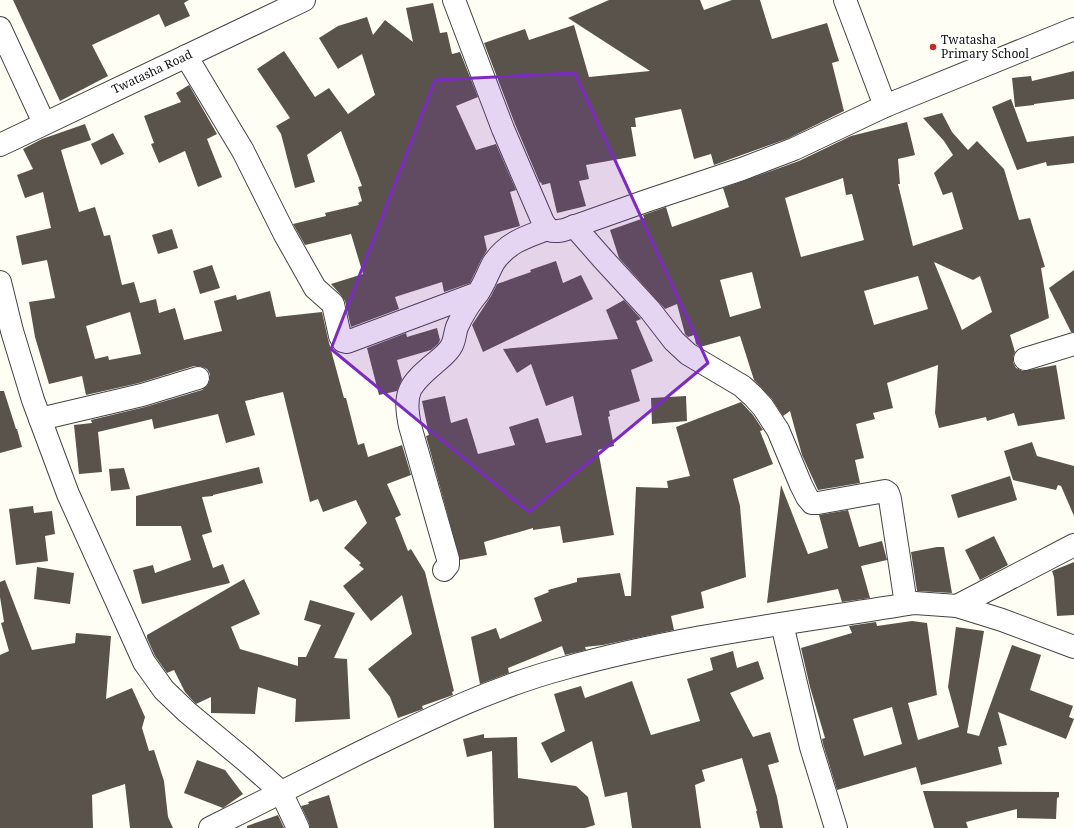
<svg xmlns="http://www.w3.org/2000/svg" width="1074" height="828" viewBox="0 0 1074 828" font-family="'Noto Serif',serif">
<rect width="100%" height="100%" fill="#fffef4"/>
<g fill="#5a534c" fill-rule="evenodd">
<polygon points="13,0 189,0 184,3 190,16 165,27 159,14 92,45 108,76 60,101"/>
<polygon points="609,0 700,0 704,10 732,0 760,0 772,39 827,23 839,61 832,63 844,111 789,138 714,165 711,154 694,159 681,109 635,118 636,127 631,127 636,156 586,165 589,179 579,181 586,206 557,213 550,183 542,185 541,182 540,183 515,124 484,43 525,29 529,40 574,25 589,77 650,71 568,18"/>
<polygon points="433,3 440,33 447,32 452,54 460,52 478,97 456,106 476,150 496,144 516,190 510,192 520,226 484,236 487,250 481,260 470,283 444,292 442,282 395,297 399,309 351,327 345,301 341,295 331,284 363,274 351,234 305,245 293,224 326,216 325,213 359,205 358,203 362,201 358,187 362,186 341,131 307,155 315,182 295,188 281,134 276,126 290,118 257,69 284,51 315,97 329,88 348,114 375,95 362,54 338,69 319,38 338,26 367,17 373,35 385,20 413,42 406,8"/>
<polygon points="1074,71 1074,99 1034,104 1034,105 1015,107 1012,78 1031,76 1032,81"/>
<polygon points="189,85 217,134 207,139 222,177 198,187 185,151 159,163 151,144 154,143 144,116 181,102 176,93"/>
<polygon points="1011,99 1027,142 1074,136 1074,163 1047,166 1046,162 1017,170 992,107"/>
<path d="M942,113L952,132L968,150L977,141L1004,169L1019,220L1030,218L1045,267L1041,268L1049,318L1010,335L1015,352L1013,357V362L1016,368L1023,371L1056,365L1065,419L1018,426L1014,413L987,421L986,417L939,428L935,413L938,365L887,383L893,408L873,413L875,419L856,424L864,458L855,460L860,483L818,490L802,455L790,411L783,416L772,399L754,380L740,336L700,347L696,344L694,335L688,337L685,334L677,304L665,309L619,258L610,230L644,218L643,215L666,207L672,227L729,207L723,188L799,161L851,136L907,122L915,155L898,159L900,184H898L913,246L963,229L952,192L943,195L934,173L953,155L944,141L923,118ZM843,178L846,195L852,194L864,240L801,257L785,198ZM934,262L973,280L980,276L992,312L962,330ZM752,272L761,308L730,317L720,280ZM918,276L928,309L874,325L864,291Z"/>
<path d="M85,124L91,140L61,150L79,212L95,207L104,236L110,235L122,285L134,282L140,303L156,299L159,313L175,308L184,340L222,331L214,301L236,295L237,300L270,291L276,317L322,312L328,339L344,398H346L358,445L364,443L368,457L402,445L411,475L387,484L401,515L395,518L408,551L411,549L425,572L454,691L452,692L453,695L422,706L423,709L398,718L390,697L368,669L412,634L402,595L371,621L343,586L364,569L359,565L361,563L344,548L367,523L356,500L323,512L318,499L310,502L283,392L245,401L255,435L226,443L218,414L154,429L152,419L98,432L102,472L79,474L74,425L92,423L91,420L145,407L202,390L207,386L210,380V374L207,369L200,366H194L139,383L86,395L82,376L49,384L35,337L29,302L55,298L47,260L22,265L16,236L51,228L43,192L25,198L17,175L33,169L23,149L42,139ZM130,312L141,354L109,360L108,356L95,359L86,326Z"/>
<polygon points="113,133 124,154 101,165 91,144"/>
<polygon points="172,229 178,248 158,254 152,235"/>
<polygon points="556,261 563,283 581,275 593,299 483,352 472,325 491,296 497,284 531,272 530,270"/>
<polygon points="212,265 220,288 200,294 193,271"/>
<polygon points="1074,270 1074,332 1071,332 1049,288"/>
<polygon points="624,300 641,319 636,321 653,361 631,370 640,401 609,411 610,416 608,417 614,446 598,450 614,535 563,543 560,526 533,530 533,528 484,542 487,555 460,560 426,436 429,435 427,430 428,430 422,401 445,396 451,423 467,418 478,454 515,445 509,427 538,418 546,443 582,435 573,396 546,406 531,364 517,373 503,349 618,339 606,310"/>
<polygon points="437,328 440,340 438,344 431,350 397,360 402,379 397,391 379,395 367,348 406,333 407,337"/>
<polygon points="0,391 4,391 16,429 17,429 22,447 0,453"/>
<polygon points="686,396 687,421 652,424 651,398"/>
<polygon points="741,402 753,415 763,430 760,431 773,464 733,479 740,506 746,577 701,592 704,608 671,616 674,630 603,645 585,647 586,650 565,655 562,646 508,668 509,673 480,684 471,637 496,628 500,639 542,621 534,598 549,592 548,590 577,582 577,578 620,573 625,596 631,596 636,487 668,488 667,481 690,476 676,427"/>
<polygon points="1032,442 1037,456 1074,466 1074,516 1061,486 1058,485 1056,490 1013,480 1004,451"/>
<polygon points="259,467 263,483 213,495 213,496 202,497 212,532 202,535 213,568 223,564 230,583 142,604 133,570 153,565 155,573 191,560 181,526 136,526 136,496"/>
<polygon points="124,468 130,489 111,491 109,469"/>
<polygon points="1010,476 1017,500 958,518 951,495"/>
<polygon points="781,485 808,554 828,548 819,515 848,510 859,547 882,541 887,560 861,566 870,598 842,602 838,589 767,603"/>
<polygon points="33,506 34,513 52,511 55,534 45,536 48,561 16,565 9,509"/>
<polygon points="994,536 1008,565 980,580 965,550"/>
<polygon points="937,547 944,547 952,593 917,591 911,552"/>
<polygon points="1074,562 1074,615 1057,616 1054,577 1052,571"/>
<polygon points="37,567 74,573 70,604 34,599"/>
<polygon points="244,579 260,614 231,627 240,649 298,666 298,657 306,657 321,625 304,620 310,600 355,613 334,658 347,659 350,719 295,722 296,699 258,687 255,714 211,713 211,697 196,704 185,692 174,670 167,673 155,656 147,638 147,635"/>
<polygon points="5,580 32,650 75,643 76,633 111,636 106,699 132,688 145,717 142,728 149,751 154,750 164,781 168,817 173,828 130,828 125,784 92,795 93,828 0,828 0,655 9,651 1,623 4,622 0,597 0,582"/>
<path d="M912,621L927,623L937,695L908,703L918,740L959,727L948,687L956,627L984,631L967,733L979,736L1012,645L1041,655L1030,690L1073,706L1069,717L1074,719L1066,739L998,712L1007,745L998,747L1002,764L921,785L916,767L837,790L823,744L822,739L825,738L810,687L801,648L852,633L849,626L876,622L877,626ZM892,707L902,744L864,756L853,719Z"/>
<polygon points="733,651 737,668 758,661 764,679 730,693 753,737 770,732 779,762 768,765 777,797 783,828 760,828 756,811 757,811 742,758 702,770 705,781 695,785 701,828 632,828 627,792 605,797 592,741 551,763 541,743 565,731 554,694 581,686 585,698 632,681 651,735 700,721 687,679 713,670 710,658"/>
<polygon points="484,734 484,738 517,737 518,778 576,786 588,797 595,825 585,828 494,828 492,751 467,757 463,739"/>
<polygon points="197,760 225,770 243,794 223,808 184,793"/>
<polygon points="923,791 1059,792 1059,797 1057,798 1056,819 1017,818 1017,809 966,822 968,828 934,828"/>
<polygon points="329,795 338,828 310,828 309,823 301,806 309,804 308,802"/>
<polygon points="278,815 284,828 247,828 247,826"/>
</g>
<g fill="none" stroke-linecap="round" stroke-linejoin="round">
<defs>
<g id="minor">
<path d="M454,0L503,129L543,222C550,233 552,232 564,230L646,201L742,169L794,149L885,106L1074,29"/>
<polyline points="845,0 885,106"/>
<polyline points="0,28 44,123"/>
<path d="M186,56L243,151L284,233L315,288L333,304L340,336L343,341L347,342L478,293C485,283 488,272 494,262C508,242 526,237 547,229"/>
<polyline points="0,145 304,0"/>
<polyline points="574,226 603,259 650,310 674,341 688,354 742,386 753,396 763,407 778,430 801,485 807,497 812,503 818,503 885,491 888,493 890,499 906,604"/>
<polyline points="0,282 12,331 33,400 68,494 144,662 164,690 187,712 246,761 281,792 298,828"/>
<polyline points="1025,359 1074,344"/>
<polyline points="40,419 142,395 198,378"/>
<path d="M444,570L448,565V559L410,426C403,392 409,385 435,363C441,358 449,352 452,345C455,339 455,332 457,327C463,313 469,304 478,293"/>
<polyline points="957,606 1074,545"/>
<polyline points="782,624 811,747 836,828"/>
<path d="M210,828C260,803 310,778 361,752C427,720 493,687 565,668C679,636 798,622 915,603L957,606L1002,620L1074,647"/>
</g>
</defs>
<use href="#minor" stroke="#434343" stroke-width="24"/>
<use href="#minor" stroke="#fff" stroke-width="22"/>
</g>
<path fill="#7b2cbf" fill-opacity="0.2" stroke="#7b2cbf" stroke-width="3" stroke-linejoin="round" d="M575,73L708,363L529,512L331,349L435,80Z"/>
<circle fill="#c72b21" stroke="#fff" stroke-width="1.5" cx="933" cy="47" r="4"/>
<g text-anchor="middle" stroke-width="4" stroke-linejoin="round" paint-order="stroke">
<g font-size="12" fill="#101010" stroke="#fff" text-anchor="start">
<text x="941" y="44">Twatasha<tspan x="941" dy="14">Primary School</tspan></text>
</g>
<g font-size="12" fill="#101010" stroke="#fff">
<text transform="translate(152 72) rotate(-25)" y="4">Twatasha Road</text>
</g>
</g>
</svg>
